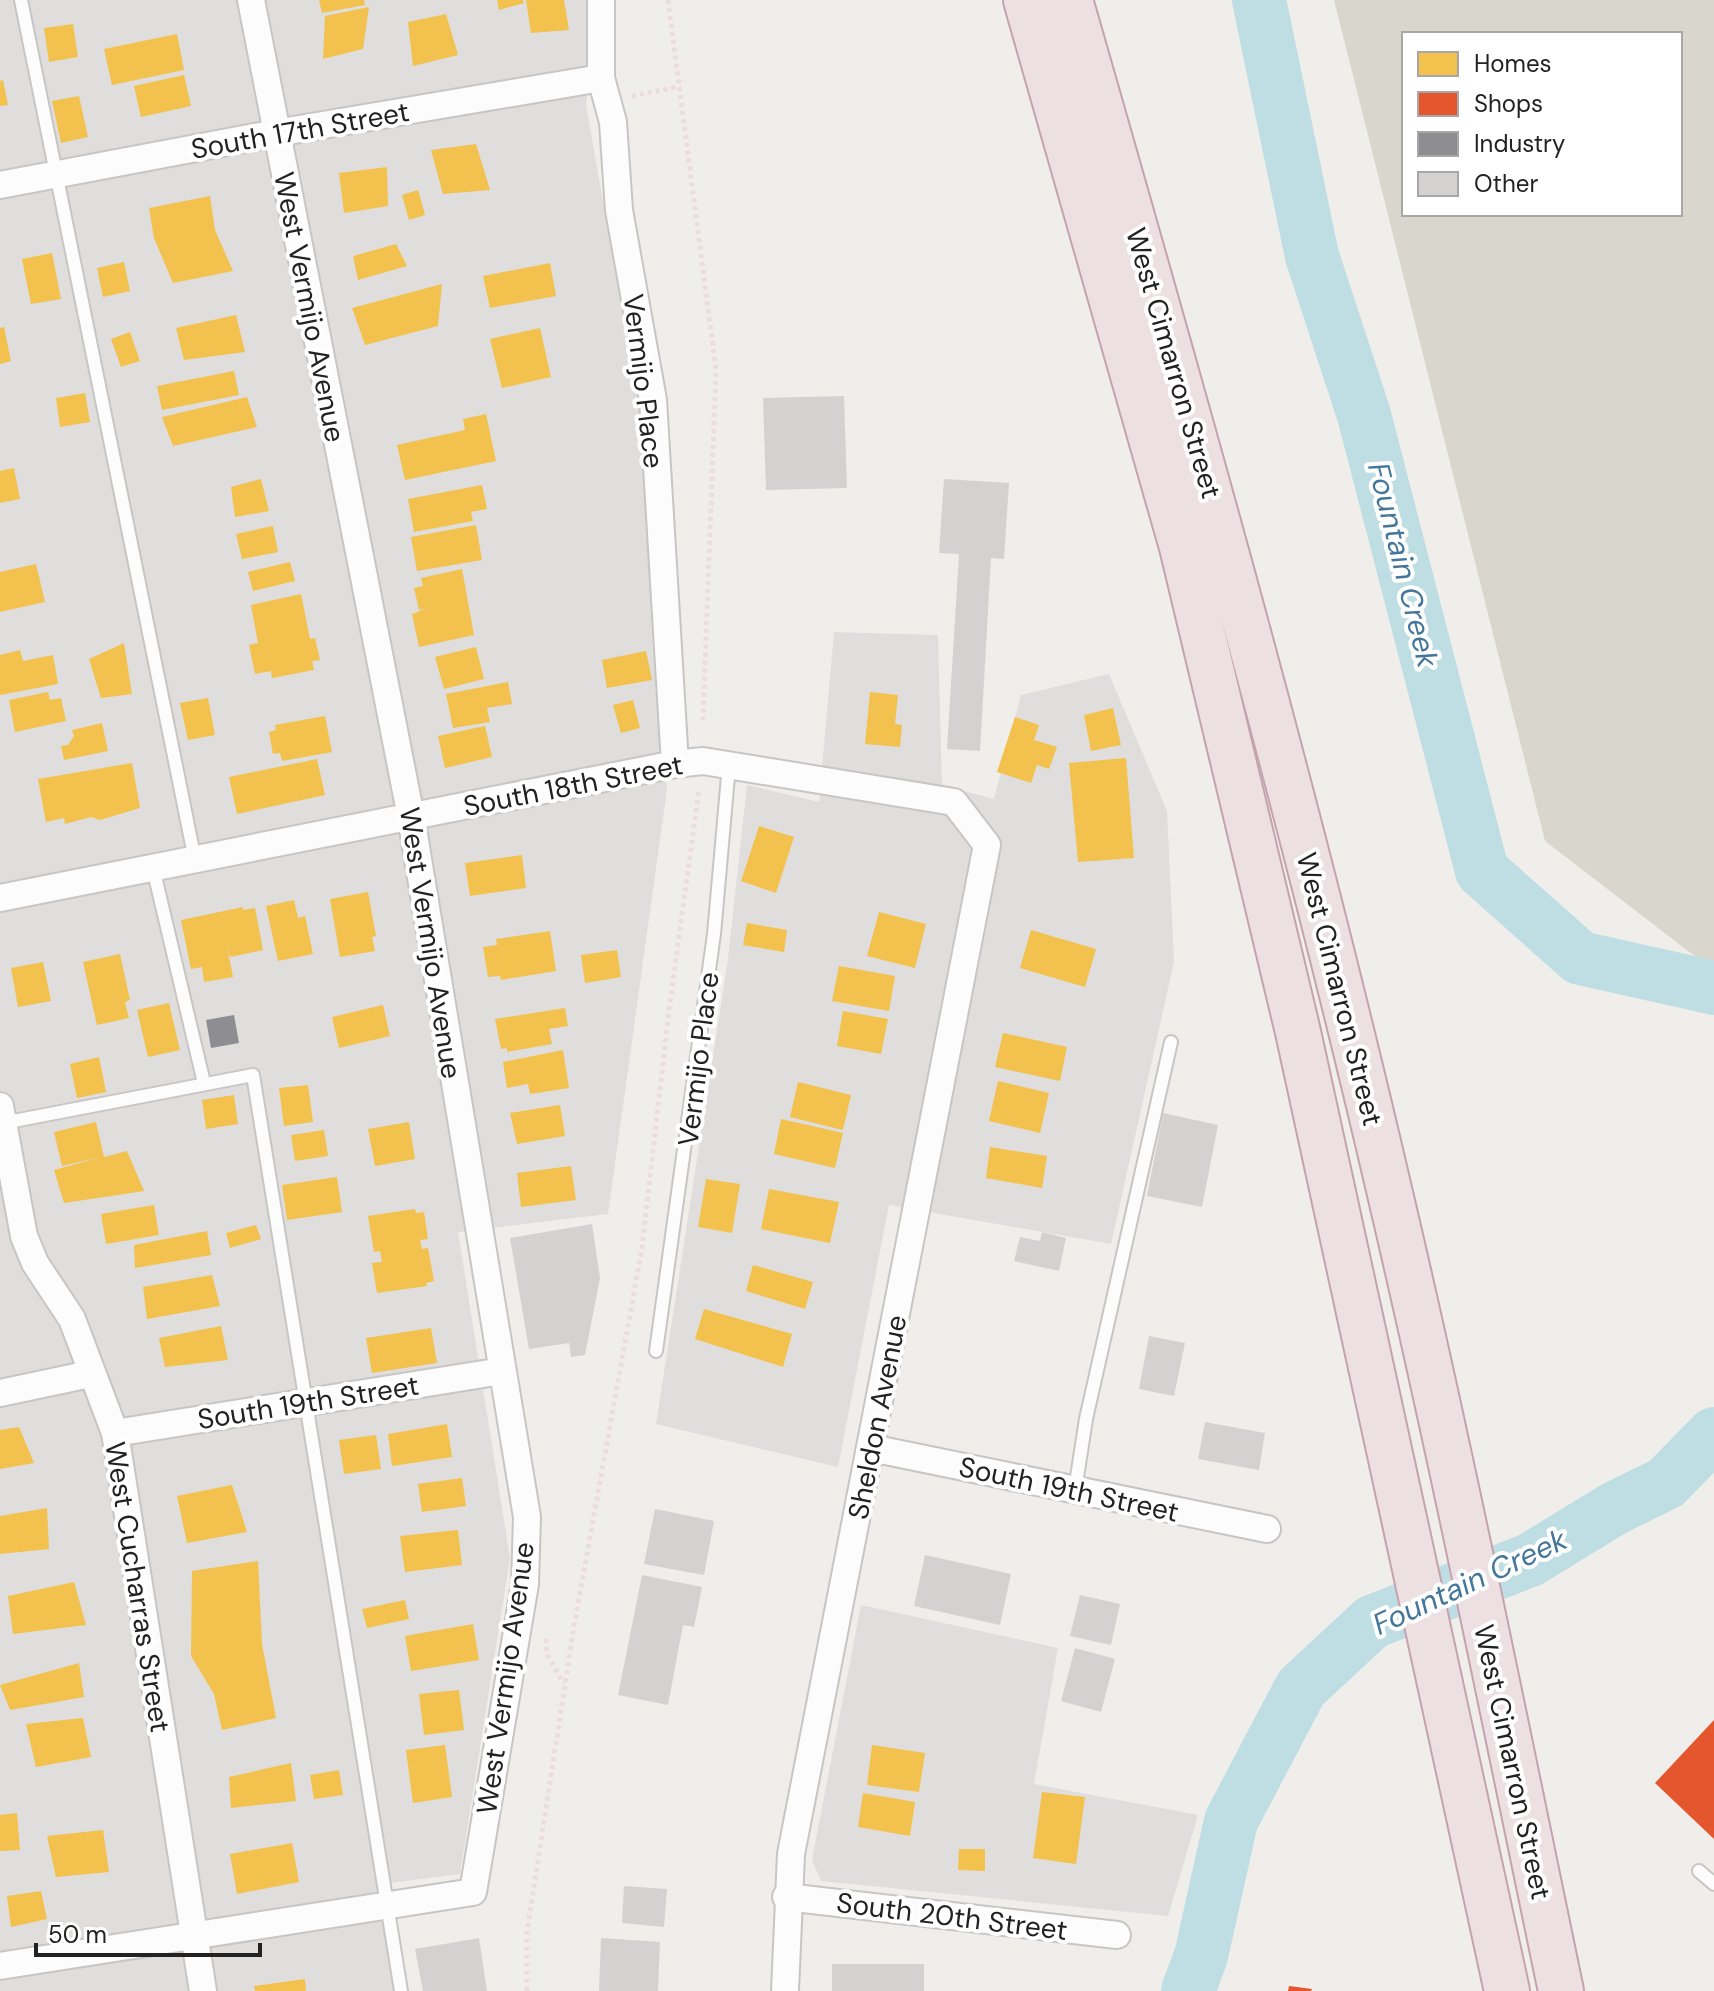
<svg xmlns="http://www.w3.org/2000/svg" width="1714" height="1991" viewBox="0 0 1714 1991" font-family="'DM Sans',sans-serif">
<rect width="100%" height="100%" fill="#f0eeeb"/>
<g fill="#dfdedc">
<polygon points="0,0 590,0 593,25 586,105 639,407 667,789 608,1214 458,1232 510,1558 460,1874 382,1884 399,1991 0,1991"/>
<polygon points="834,632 938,635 942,785 994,799 1021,695 1109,674 1167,811 1174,962 1111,1244 889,1205 838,1467 656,1424 728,959 747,785 819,802"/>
<polygon points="861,1605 1058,1648 1034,1784 1198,1815 1168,1916 821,1881 812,1860"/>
</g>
<path fill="#d9d7cd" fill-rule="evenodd" d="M1334,0H1714V971L1545,841ZM1404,34H1680V214H1404Z"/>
<g fill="#f2c14e">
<polygon points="319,0 364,0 365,5 322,13"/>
<polygon points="497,0 523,0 524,3 499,10"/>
<polygon points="526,0 564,0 569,30 531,33"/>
<polygon points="369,7 363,49 323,59 325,16"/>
<polygon points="446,14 458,55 413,66 408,22"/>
<polygon points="73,24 78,57 49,62 44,28"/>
<polygon points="177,34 184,70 112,85 104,49"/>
<polygon points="184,75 191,106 141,117 134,86"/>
<polygon points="3,80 8,105 0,106 0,81"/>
<polygon points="79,96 88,137 61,143 52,101"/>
<polygon points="476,144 490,190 443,194 431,150"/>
<polygon points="387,167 388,206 344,213 339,173"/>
<polygon points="418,190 425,215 409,220 402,195"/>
<polygon points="210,196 215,230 233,271 173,283 154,238 149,208"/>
<polygon points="396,244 407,266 358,280 353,256"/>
<polygon points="52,253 61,299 31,304 22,259"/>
<polygon points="124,262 130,291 103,297 97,268"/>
<polygon points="550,263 556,296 490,308 483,276"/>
<polygon points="442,284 438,326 365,345 352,308"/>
<polygon points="236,315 245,352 184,360 176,328"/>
<polygon points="4,327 11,361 0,364 0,328"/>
<polygon points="540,328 551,377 502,388 490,339"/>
<polygon points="130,332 140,361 121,367 111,339"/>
<polygon points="234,371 239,395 162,410 157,386"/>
<polygon points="85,393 90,422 60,427 56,398"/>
<polygon points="247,397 257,427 173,446 162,417"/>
<polygon points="486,414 496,461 405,480 397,445 465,430 463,419"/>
<polygon points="14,468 20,499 0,503 0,471"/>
<polygon points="261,479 269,511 235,517 231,487"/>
<polygon points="482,485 487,509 471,512 473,521 414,532 408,499"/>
<polygon points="476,525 482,560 417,571 411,537"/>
<polygon points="273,526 278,552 242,559 236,534"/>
<polygon points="290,562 295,581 253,591 248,572"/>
<polygon points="36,564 45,602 0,612 0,572"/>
<polygon points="462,569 474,635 419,647 412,614 427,608 419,610 414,588 423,586 421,578"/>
<polygon points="301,594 310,639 315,638 320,660 312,661 314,670 272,678 271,671 255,674 249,645 258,643 251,605"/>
<polygon points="124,643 132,694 101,698 89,659"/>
<polygon points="476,647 484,679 444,689 435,657"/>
<polygon points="20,650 23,661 53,655 58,684 0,695 0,655"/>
<polygon points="646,651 652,680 607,688 602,660"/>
<polygon points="508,682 512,704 487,708 490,722 453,728 446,694"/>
<polygon points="48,692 50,700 61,698 66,721 15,732 9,700"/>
<polygon points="870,692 898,695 895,724 902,725 900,747 865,744"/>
<polygon points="208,698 215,735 188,740 180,703"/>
<polygon points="633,700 640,728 621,733 613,705"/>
<polygon points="1113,708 1121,745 1091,751 1084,715"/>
<polygon points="325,716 332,752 282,761 280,753 273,754 269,732 276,730 275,725"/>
<polygon points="1015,717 1039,725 1034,740 1057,747 1049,769 1037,765 1031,783 997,772"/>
<polygon points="102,723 108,751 64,760 61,746 68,745 74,736 72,730"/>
<polygon points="485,726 492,757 445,768 438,736"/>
<polygon points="1126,758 1134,858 1078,862 1069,763"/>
<polygon points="317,759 325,795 237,814 229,777"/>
<polygon points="132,763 140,808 100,820 91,817 65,824 64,818 46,822 38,779"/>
<polygon points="759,826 794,837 776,893 741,881"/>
<polygon points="522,855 526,888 470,896 465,863"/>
<polygon points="368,892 376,936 372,937 375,951 340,957 330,899"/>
<polygon points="294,900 298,918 305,916 313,954 278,961 266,906"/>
<polygon points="243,907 243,910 255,908 263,950 230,957 227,946 233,977 204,982 202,967 191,969 181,920"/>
<polygon points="879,912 926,924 915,968 867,956"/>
<polygon points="747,923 787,930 784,952 743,945"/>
<polygon points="1031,930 1096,949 1085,987 1020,968"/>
<polygon points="550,931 556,971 501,980 500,976 488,977 483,947 497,945 496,939"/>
<polygon points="617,950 621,977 585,983 581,955"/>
<polygon points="120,954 130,1000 125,1002 129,1018 97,1025 83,962"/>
<polygon points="43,962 51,1001 18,1007 11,968"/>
<polygon points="839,966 895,976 889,1011 832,1001"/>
<polygon points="169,1003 180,1050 148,1057 137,1010"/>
<polygon points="383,1005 390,1036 339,1048 332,1017"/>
<polygon points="565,1008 568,1026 549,1029 552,1044 507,1052 507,1048 501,1049 495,1019"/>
<polygon points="843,1011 888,1019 881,1054 837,1046"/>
<polygon points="1003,1033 1067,1047 1060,1081 995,1067"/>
<polygon points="563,1050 569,1088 530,1094 528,1084 507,1088 503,1062"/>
<polygon points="99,1057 106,1092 77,1098 70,1064"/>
<polygon points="998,1081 1049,1093 1040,1133 989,1121"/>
<polygon points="798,1082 851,1095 843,1130 790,1117"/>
<polygon points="308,1085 313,1122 284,1126 279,1088"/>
<polygon points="234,1095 238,1124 206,1129 202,1100"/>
<polygon points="560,1105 565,1136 517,1144 510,1113"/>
<polygon points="781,1119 843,1133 835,1168 774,1154"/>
<polygon points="96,1122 104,1157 127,1151 144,1191 64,1203 54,1170 101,1157 62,1166 54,1132"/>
<polygon points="409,1122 415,1159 375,1166 368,1129"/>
<polygon points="324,1130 328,1156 295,1161 291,1135"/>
<polygon points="990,1147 1047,1156 1042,1188 986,1178"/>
<polygon points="571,1166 576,1200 521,1207 517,1173"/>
<polygon points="337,1177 342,1212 287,1220 282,1185"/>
<polygon points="706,1179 740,1184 732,1233 698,1227"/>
<polygon points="769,1189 839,1202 830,1243 761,1229"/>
<polygon points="154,1205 159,1235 106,1244 101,1214"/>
<polygon points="415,1209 416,1213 424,1212 428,1239 420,1240 422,1249 428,1248 434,1281 426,1283 427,1286 377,1293 372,1263 382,1262 380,1251 374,1252 368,1216"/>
<polygon points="256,1225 261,1239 230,1248 226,1233"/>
<polygon points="207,1231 211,1255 135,1268 134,1245"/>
<polygon points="753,1265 813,1282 805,1309 746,1291"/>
<polygon points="212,1275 220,1306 147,1319 143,1287"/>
<polygon points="704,1309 792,1334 783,1367 695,1339"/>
<polygon points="221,1326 228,1360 165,1367 159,1338"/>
<polygon points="431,1328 437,1363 372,1373 366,1338"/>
<polygon points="447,1424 452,1457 392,1466 388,1434"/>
<polygon points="19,1427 34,1463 0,1469 0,1430"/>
<polygon points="376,1435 381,1469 344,1474 339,1440"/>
<polygon points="462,1478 466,1506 422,1512 418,1484"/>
<polygon points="232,1485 247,1532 187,1543 177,1496"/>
<polygon points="47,1508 49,1549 0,1554 0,1516"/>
<polygon points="458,1530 462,1565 405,1572 400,1536"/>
<polygon points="258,1561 262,1644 276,1718 222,1730 214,1694 191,1656 192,1571"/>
<polygon points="74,1582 86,1625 13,1634 8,1596"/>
<polygon points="405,1600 409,1619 367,1628 362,1609"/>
<polygon points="473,1624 479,1660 411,1671 405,1636"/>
<polygon points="79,1663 84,1697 10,1710 0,1685"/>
<polygon points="459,1690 464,1730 424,1735 419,1694"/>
<polygon points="83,1718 91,1757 36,1767 26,1724"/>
<polygon points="445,1745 452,1797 413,1803 406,1750"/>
<polygon points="872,1745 925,1753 919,1792 867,1785"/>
<polygon points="291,1763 296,1801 231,1808 229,1777"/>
<polygon points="339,1770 343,1795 314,1799 310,1775"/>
<polygon points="1042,1792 1085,1797 1076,1864 1033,1858"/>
<polygon points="863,1793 915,1802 910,1836 858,1827"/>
<polygon points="17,1813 20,1850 0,1851 0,1815"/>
<polygon points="103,1830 109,1872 56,1877 47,1836"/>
<polygon points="292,1843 299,1882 237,1894 230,1854"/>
<polygon points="959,1849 985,1849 985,1871 958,1870"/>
<polygon points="41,1891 47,1919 11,1927 7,1896"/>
<polygon points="305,1979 306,1991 255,1991 254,1986"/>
</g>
<g fill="#e4572e">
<polygon points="1714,1720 1714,1839 1655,1783"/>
<polygon points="1289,1986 1312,1989 1311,1991 1288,1991"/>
</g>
<polygon fill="#8d8d92" points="234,1015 239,1043 211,1048 206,1020"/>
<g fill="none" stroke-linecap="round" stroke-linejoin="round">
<g stroke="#bfdee3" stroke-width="54">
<polyline points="1259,0 1312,256 1364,415 1482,871 1580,958 1714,988"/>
<polyline points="1188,1991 1201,1956 1231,1821 1301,1688 1372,1622 1530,1560 1615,1508 1666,1483 1714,1434"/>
</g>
</g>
<g fill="#d4d2d0">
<polygon points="844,396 847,488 766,490 763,398"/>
<polygon points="944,479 1009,483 1004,559 991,558 980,751 947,749 959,554 939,553"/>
<polygon points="1163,1113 1218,1125 1202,1207 1147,1196"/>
<polygon points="592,1224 600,1278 585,1355 571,1357 569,1343 529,1349 510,1238"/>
<polygon points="1042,1232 1066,1238 1059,1271 1014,1261 1020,1237 1040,1241"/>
<polygon points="1149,1336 1185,1343 1174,1396 1139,1389"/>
<polygon points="1205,1422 1265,1433 1259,1470 1198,1459"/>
<polygon points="655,1509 714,1521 704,1575 644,1564"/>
<polygon points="925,1555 1011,1574 1000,1625 914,1606"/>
<polygon points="642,1575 702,1587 694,1627 683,1625 668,1705 618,1695"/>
<polygon points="1080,1595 1120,1604 1111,1645 1070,1636"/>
<polygon points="1075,1648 1115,1659 1101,1712 1061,1701"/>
<polygon points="624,1886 667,1889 664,1927 622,1923"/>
<polygon points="479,1938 487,1991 423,1991 415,1949"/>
<polygon points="601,1938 660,1942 658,1991 599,1991"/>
<rect x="832" y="1964" width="92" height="27"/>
</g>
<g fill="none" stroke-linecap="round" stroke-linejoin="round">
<defs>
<g id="lane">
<polyline points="21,0 195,860"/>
<polyline points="153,868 204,1083"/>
<polyline points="3,1123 253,1075 401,1991"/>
<polyline points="656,1351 714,934 729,765"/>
<polyline points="1075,1490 1086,1419 1171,1042"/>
<polyline points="1699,1871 1714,1884"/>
</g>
<g id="street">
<polyline points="601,0 601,78 613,122 619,210 653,400 675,764"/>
<polyline points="0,185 276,133 601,78"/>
<polyline points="0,898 675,764 703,761 954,802 987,845 791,1854 785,1991"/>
<polyline points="0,1106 24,1236 35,1263 72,1319 115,1433 203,1991"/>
<polyline points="0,1393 90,1374"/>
<polyline points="115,1433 502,1371"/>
<polyline points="871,1448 1267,1529"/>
<polyline points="786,1897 1117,1935"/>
<polyline points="0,1966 473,1892 525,1584 527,1517 411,817 251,0"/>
</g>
<g id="highway">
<polyline points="1026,0 1182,547 1298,1032 1507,1991"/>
<path d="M1070,0C1183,393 1295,786 1388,1185C1451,1452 1505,1722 1561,1991"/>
</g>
</defs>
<use href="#lane" stroke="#c7c6c5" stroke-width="16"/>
<use href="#street" stroke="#c7c6c5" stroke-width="30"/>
<use href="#highway" stroke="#c5a2af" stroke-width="48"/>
<g stroke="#ecdcdc" stroke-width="5" stroke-dasharray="4 4" stroke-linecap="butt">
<polyline points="668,0 716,370 703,720"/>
<polyline points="632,96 677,87"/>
<polyline points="546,1639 547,1655 564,1684"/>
<polyline points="527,1991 527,1932 574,1626 642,1248 669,1010 699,789"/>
</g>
<use href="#lane" stroke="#fdfcfc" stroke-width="12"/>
<use href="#street" stroke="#fdfcfc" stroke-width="26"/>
<use href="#highway" stroke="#ece0e3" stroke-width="44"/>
</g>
<g text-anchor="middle" stroke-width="8" stroke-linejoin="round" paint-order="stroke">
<g font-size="28" fill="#222" stroke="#fff">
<text transform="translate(300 130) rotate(-10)" y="10">South 17th Street</text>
<text transform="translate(310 307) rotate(79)" y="10">West Vermijo Avenue</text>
<text transform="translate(1174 363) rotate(74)" y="10">West Cimarron Street</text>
<text transform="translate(644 381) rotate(83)" y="10">Vermijo Place</text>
<text transform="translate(573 785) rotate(-11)" y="10">South 18th Street</text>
<text transform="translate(431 943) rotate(81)" y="10">West Vermijo Avenue</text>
<text transform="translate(1340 989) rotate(76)" y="10">West Cimarron Street</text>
<text transform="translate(698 1059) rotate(-83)" y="10">Vermijo Place</text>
<text transform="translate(308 1402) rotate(-9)" y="10">South 19th Street</text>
<text transform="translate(877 1417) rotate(-79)" y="10">Sheldon Avenue</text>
<text transform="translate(1069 1489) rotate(12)" y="10">South 19th Street</text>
<text transform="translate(138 1587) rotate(81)" y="10">West Cucharras Street</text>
<text transform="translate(505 1678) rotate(-82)" y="10">West Vermijo Avenue</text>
<text transform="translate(1513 1762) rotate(78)" y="10">West Cimarron Street</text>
<text transform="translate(952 1916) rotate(7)" y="10">South 20th Street</text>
</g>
<g font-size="30" font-style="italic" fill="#44769b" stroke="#fff">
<text transform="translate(1403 565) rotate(76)" y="10">Fountain Creek</text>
<text transform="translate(1470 1582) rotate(-25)" y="10">Fountain Creek</text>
</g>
</g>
<rect x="1402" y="32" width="280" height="184" fill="#ffffff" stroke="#a7a7a7" stroke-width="2"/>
<rect x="1418" y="52" width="40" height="24" fill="#f2c14e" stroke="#a7a7a7" stroke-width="2"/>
<text x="1474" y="72" font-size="24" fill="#222222">Homes</text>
<rect x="1418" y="92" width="40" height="24" fill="#e4572e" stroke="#a7a7a7" stroke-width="2"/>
<text x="1474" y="112" font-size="24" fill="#222222">Shops</text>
<rect x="1418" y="132" width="40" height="24" fill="#8d8d92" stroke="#a7a7a7" stroke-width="2"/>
<text x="1474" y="152" font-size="24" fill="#222222">Industry</text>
<rect x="1418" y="172" width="40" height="24" fill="#d4d2d0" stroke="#a7a7a7" stroke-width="2"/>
<text x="1474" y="192" font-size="24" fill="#222222">Other</text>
<path d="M36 1943v12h224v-12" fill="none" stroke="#222222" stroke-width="4"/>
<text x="48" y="1943" font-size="24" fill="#222222" stroke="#ffffff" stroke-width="6" paint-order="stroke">50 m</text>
</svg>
